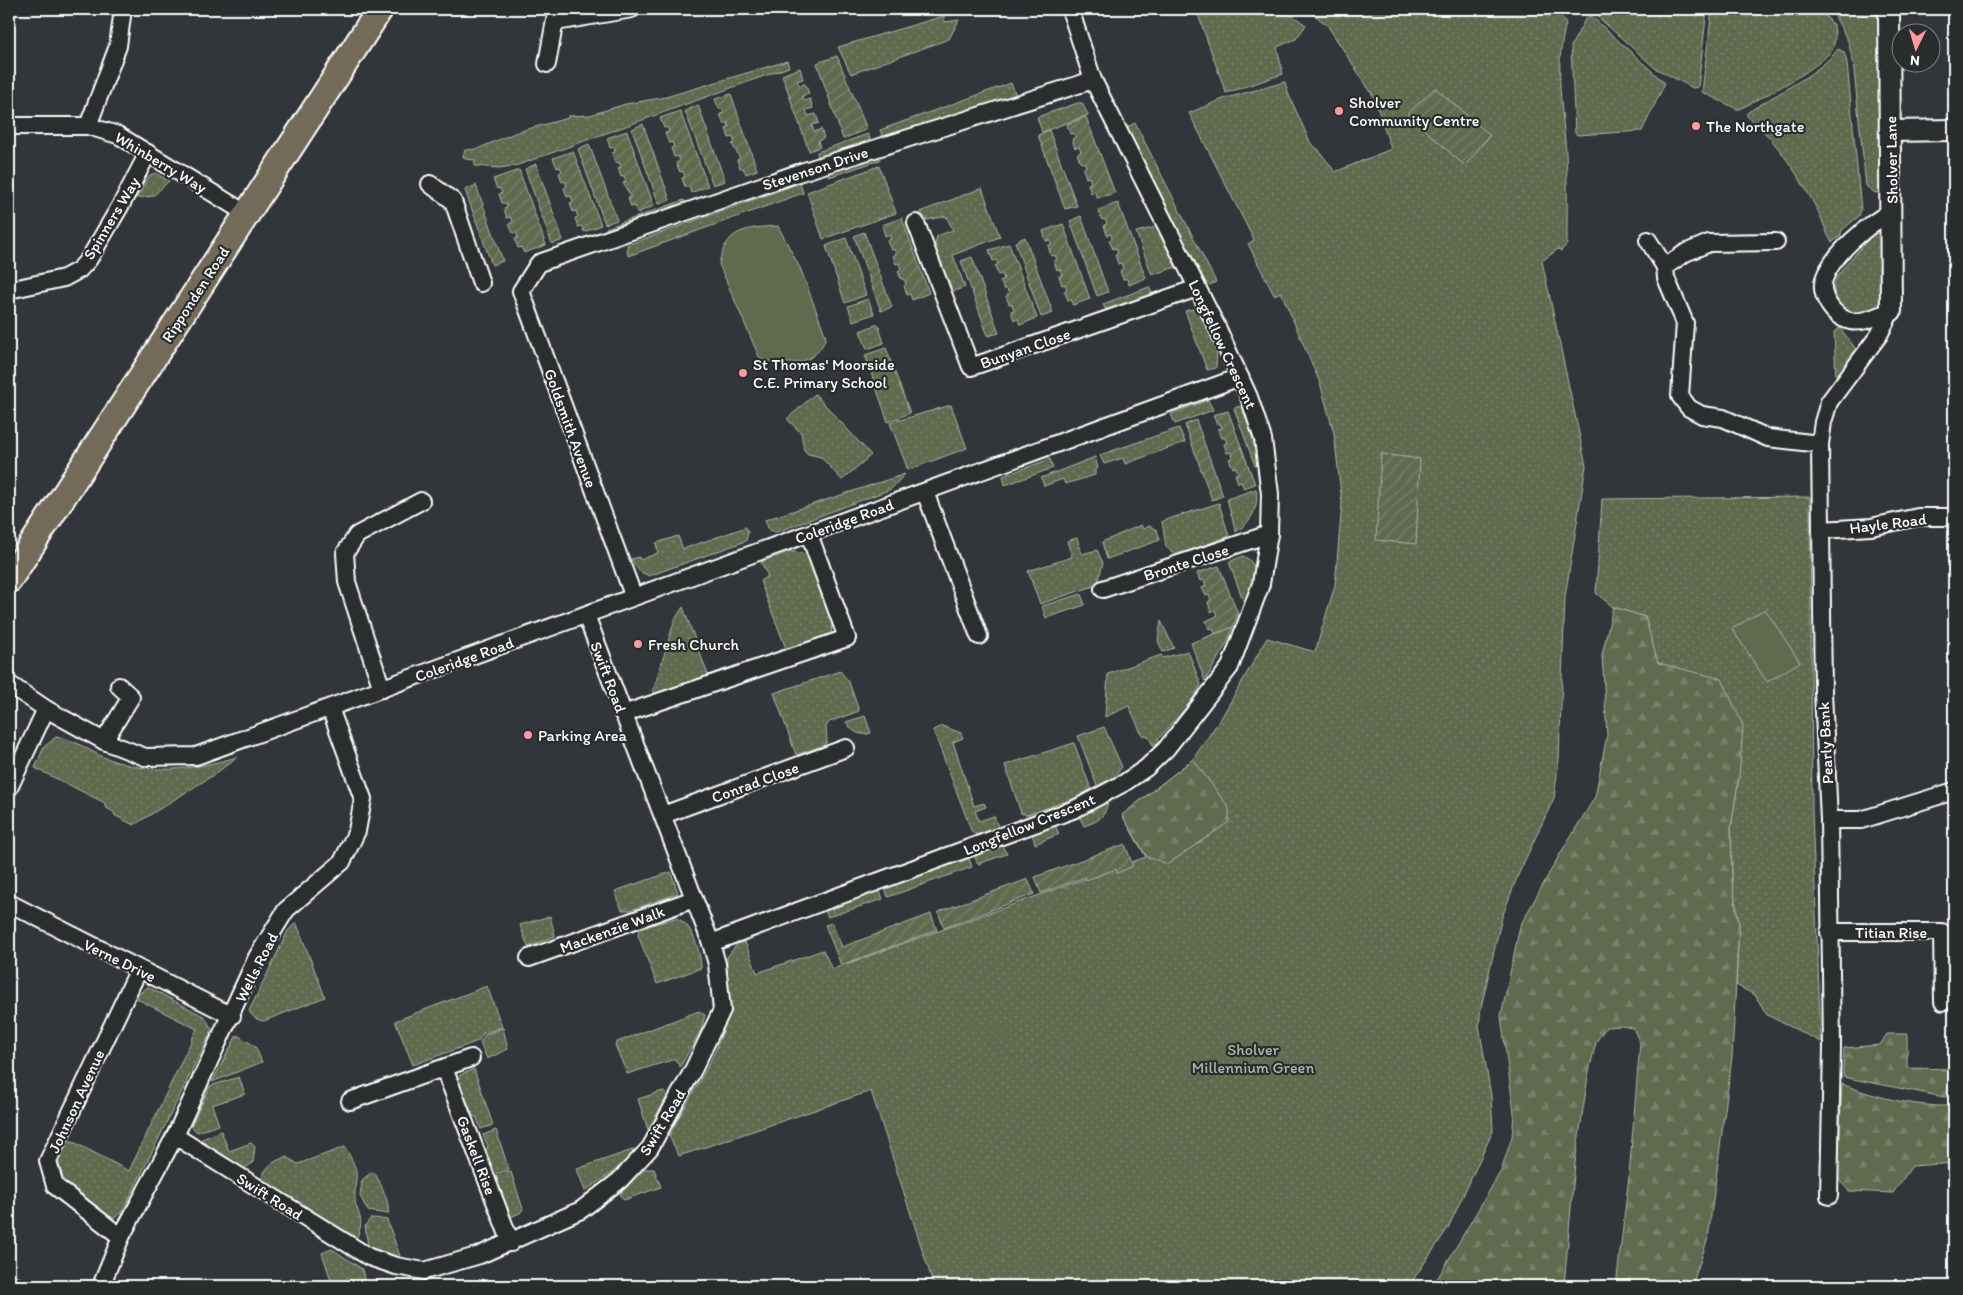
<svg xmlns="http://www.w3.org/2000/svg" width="1963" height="1295" viewBox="0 0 1963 1295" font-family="Itim,sans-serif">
<defs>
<pattern id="grass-dots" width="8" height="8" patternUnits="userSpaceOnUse" patternTransform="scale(1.25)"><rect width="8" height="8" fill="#616a50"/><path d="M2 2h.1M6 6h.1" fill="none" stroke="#79806a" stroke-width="1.8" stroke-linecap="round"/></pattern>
<pattern id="forest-firs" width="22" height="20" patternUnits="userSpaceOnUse" patternTransform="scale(1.25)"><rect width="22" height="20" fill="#616a50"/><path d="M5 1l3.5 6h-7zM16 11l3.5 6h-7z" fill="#79806a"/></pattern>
<pattern id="garden-furrows" width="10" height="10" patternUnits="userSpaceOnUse" patternTransform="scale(1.25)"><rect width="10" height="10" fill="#616a50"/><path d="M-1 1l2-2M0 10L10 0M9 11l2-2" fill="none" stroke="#79806a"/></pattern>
</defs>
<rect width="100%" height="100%" fill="#32363a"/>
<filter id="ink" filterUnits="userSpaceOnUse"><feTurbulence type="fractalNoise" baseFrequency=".02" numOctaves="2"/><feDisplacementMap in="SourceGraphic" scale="10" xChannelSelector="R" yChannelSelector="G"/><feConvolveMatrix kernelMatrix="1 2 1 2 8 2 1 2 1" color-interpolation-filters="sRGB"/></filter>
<g filter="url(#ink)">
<g fill="url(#grass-dots)" stroke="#b0b4a8">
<polygon points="1196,9 1283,9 1306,25 1296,39 1277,47 1283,74 1226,93"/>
<path d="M1307,9H1557L1566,24C1555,63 1561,101 1565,141C1568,175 1567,210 1567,244L1561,251L1558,249L1542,261L1586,466L1565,597L1559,759L1554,798L1518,875L1502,917L1481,1007L1479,1026L1491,1096L1493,1131L1448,1228L1409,1286H934L871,1091L679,1156L669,1136C689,1096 720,1055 728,1011C731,992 726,975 727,957L737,944L745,942L757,973L823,950L832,969L1146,857L1122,815L1193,759L1223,715L1267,638L1315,652L1335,585L1342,503L1334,433L1320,383L1281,292L1274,295L1248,244L1254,240L1189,113L1223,99L1285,82L1288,93L1311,144L1318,149L1335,172L1391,149L1374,97L1327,25Z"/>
<polygon points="1603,9 1707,9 1698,87 1693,88 1655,68 1598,17"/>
<path d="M1712,9H1820L1834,26C1835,34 1836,42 1832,49C1823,67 1760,98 1740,109H1737L1702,92Z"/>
<polygon points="1831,9 1879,9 1880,192 1875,193 1866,186 1853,61 1848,41"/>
<polygon points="944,16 945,22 959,20 949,39 851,74 838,47"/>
<polygon points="1591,16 1665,83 1642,131 1577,135 1575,133 1571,46 1586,18"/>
<path d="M1838,49L1844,52L1847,63L1861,210L1859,216L1842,230L1840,237L1832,242C1826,234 1824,223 1819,213C1801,179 1777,140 1747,116V113C1772,96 1821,73 1838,49Z"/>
<polygon points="787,61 789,67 518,165 499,168 475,166 475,160 465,159 463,156 465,150 477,149 517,132 568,118 568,116 590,115 626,104 666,97"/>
<polygon points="1011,83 1017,97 883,138 880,130"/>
<polygon points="1078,103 1082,103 1088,115 1042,132 1037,117"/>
<polygon points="1135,123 1216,282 1210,285 1205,281 1126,128"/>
<polygon points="868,134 871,142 818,158 817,152"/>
<polygon points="879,154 880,160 829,177 827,169"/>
<polygon points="879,166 896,213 823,239 807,192"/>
<polygon points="155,173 169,181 153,196 136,198 150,175"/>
<polygon points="800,183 803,193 628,256 627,245"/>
<polygon points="982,188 1000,237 953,255 965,287 952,292 934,249 937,236 953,230 946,216 927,220 920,212"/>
<polygon points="684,200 686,204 607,232 606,228"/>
<polygon points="1156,227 1176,267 1152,275 1136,232"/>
<path d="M1874,232L1882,235L1881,301C1875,306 1870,312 1862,313C1843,317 1827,295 1837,277C1847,261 1863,248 1874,232Z"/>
<polygon points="846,238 866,295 845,303 826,246"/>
<polygon points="1149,287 1153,295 1107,313 1103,304"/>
<polygon points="868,299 874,314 853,321 848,306"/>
<polygon points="1198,308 1217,349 1216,368 1207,370 1185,311"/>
<polygon points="878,324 884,343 867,349 860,331"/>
<polygon points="1840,328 1858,352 1836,378 1834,332"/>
<polygon points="886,348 910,413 888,422 865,355"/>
<polygon points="815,394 871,455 842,480 821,457 808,454 804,450 801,433 787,419"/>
<polygon points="1208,400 1213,410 1175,424 1171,414"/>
<polygon points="951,405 967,448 908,470 890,423"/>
<polygon points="1244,405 1254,432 1260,464 1255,466 1234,408"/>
<polygon points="1179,428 1185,442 1125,464 1123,458 1104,464 1100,455"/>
<polygon points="1095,457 1098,468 1095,469 1095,475 1065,484 1063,479 1044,486 1041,478"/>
<polygon points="1050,459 1053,468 1005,485 1003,476"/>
<polygon points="905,474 891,489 777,532 769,530 765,520"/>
<path d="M1256,489C1259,508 1252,521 1236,532L1227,499Z"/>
<polygon points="1810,497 1812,812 1821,1042 1767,1015 1755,995 1736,985 1739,924 1732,882 1731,827 1739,777 1722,680 1657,663 1645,617 1613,607 1596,593 1602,499"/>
<polygon points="1219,503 1229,536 1182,553 1172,553 1166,546 1162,521"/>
<polygon points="1141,525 1143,529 1149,526 1157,530 1160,540 1107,559 1102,542"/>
<polygon points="746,527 748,532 746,541 649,576 639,571 631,559 639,557 640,560 658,553 656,543 678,536 683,549"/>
<polygon points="1077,538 1082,554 1097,550 1103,563 1097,585 1040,604 1028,571 1072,557 1067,541"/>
<polygon points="791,551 809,555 833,616 831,634 825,638 787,651 760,581 768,576 761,562"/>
<path d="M1243,556C1265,565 1251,594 1247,611L1229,562Z"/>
<polygon points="1081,594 1085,605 1046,618 1042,606"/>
<polygon points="683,607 708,675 722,670 719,677 650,701 675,619"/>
<polygon points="1161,621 1174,648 1163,652 1158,641"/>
<polygon points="1233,627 1228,641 1205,681 1191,643"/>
<polygon points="1188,651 1201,685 1190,703 1153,745 1148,736 1142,735 1129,706 1105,717 1108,674 1161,655 1163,658"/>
<polygon points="840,671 849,682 859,711 829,722 826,727 827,742 822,746 796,755 774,693"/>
<path d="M865,716L871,733C859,737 852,731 846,722Z"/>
<polygon points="942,726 961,733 963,738 953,742 974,806 984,803 986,807 975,811 979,821 994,816 998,827 977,835 972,832 933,730"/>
<polygon points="1104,727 1122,767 1114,777 1097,786 1078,736"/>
<path d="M56,737C76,739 88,751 106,758C154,776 189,770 237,757L215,774L134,825L114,815L115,813L105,807V803L35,768L44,747Z"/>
<polygon points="1074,743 1091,789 1077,797 1027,815 1021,813 1005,765"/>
<path d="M1108,800C1106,817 1099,821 1084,826L1080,818L1082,814Z"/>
<polygon points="1055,825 1059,834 1035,844 1032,833"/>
<polygon points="1001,844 1007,854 978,864 974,855"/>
<polygon points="968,856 972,867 888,897 885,887"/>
<polygon points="671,872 678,893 631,910 622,910 615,891"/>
<polygon points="879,889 883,899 828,917 824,908"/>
<polygon points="550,916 555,936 528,947 520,925"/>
<path d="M675,918C692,921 701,953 701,968L657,984L638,935L639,929Z"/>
<path d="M296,922L325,997L264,1021C256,1020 253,1017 249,1011L288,931Z"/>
<polygon points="487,986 502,1027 484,1033 478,1041 413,1065 395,1021"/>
<polygon points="148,987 205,1017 212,1030 124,1209 115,1218 109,1218 60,1181 56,1161 66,1138 129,1171 197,1029 137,999 141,992"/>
<polygon points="699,1011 705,1015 701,1030 680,1067 675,1059 627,1074 615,1045 617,1042"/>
<polygon points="503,1028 508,1049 487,1059 480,1042 486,1034"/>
<polygon points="237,1035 255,1046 262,1062 212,1082"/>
<polygon points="474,1069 493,1125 481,1129 477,1118 472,1115 458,1080 460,1075"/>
<polygon points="239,1077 245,1094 212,1105 219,1125 197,1132 191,1126 210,1086"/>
<polygon points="663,1091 667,1094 666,1098 648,1130 638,1099"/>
<polygon points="496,1130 509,1170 493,1175 485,1153 488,1146 483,1135"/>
<polygon points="221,1131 229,1151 251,1143 255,1147 253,1162 245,1169 200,1144 200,1140"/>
<path d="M345,1147C358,1172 357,1166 355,1193C353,1213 368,1215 356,1239L260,1184C263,1169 272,1161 286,1157L298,1164Z"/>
<polygon points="638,1148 620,1167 585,1191 577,1169"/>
<polygon points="644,1169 654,1169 661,1187 624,1200 620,1194"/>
<path d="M372,1172L375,1173C380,1184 391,1203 388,1214L368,1211L360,1196L362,1180Z"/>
<polygon points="511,1172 523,1209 520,1213 508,1218 494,1177"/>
<polygon points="375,1218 387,1220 400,1256 391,1257 368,1246 365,1226 370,1219"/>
<polygon points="332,1249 362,1269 365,1284 361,1286 333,1286 322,1253"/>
<polygon points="9,1275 56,1286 9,1286"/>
</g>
<g fill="url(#forest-firs)" stroke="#b0b4a8">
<polygon points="1613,607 1645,617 1658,663 1722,679 1743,726 1739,777 1731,827 1732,882 1739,924 1732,1057 1708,1238 1692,1286 1616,1286 1629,1176 1640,1043 1633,1028 1621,1026 1606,1027 1596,1042 1588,1076 1575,1163 1564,1286 1433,1286 1501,1171 1512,1137 1514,1113 1501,1016 1520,926 1560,854 1595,797 1607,735 1602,655"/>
<polygon points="1193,759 1229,808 1229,822 1168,864 1147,857 1122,815"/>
<polygon points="1887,1034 1907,1034 1907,1068 1954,1069 1954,1096 1944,1097 1843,1077 1844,1048 1880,1045"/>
<path d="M1842,1084C1877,1098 1917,1107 1954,1106V1163L1912,1166L1893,1193L1849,1191L1839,1180L1838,1172Z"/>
</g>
<g fill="url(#garden-furrows)" stroke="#b0b4a8">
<polygon points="837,56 867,129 843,139 817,63"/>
<polygon points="800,68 803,79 797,81 799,85 805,84 809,93 802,96 804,101 810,99 813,108 806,110 808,116 816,114 819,123 812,125 814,132 821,129 824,138 818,141 820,147 809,151 782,75"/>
<polygon points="1435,88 1490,135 1465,166 1407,114"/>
<polygon points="731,94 757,170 746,174 743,168 740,168 737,160 740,158 732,144 735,143 733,137 729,138 726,129 729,128 728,123 724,124 720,114 724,113 722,109 719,109 715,99"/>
<polygon points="698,105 725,181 713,185 685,111"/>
<polygon points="680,111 708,186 691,193 689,186 685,187 682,178 685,177 683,171 680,172 676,163 680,161 678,156 674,157 671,148 674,147 672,142 669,143 665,133 669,132 667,127 664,128 660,118"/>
<polygon points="1086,117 1115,193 1097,198 1095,192 1091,193 1088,184 1091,183 1089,177 1086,178 1083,169 1086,167 1084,162 1081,163 1077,154 1081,152 1079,147 1075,148 1072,139 1075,138 1074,133 1070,134 1067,124"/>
<polygon points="643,124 670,200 659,204 632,129"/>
<polygon points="1049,130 1077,206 1065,209 1038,135"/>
<polygon points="627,131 654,206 637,213 635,206 631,207 628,198 631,197 623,183 626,182 624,176 621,177 618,168 621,167 619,162 615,163 612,153 615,152 614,147 610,148 607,138"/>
<polygon points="589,144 617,220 605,224 578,149"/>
<polygon points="573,151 601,225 584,232 582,226 578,227 575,218 578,217 576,211 573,212 570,203 573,202 571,196 567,197 564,188 567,186 565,181 562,182 559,173 562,171 560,167 557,168 553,158"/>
<polygon points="536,164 563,240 552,244 525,169"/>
<polygon points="519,170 546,245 524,253 521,247 518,248 515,239 518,238 516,232 513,233 509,224 513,222 511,217 507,218 504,209 507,208 506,203 502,203 499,194 502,193 500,188 497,189 493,179"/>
<polygon points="476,185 503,261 492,265 465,190"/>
<polygon points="1118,203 1146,278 1129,285 1127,279 1123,279 1120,271 1123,269 1121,263 1118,264 1115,255 1118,254 1116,248 1113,249 1109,240 1112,239 1111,234 1107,235 1104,225 1107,224 1105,219 1102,220 1098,210"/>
<polygon points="1081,216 1108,292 1097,296 1070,221"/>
<polygon points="902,218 929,293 912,300 910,294 907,295 904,286 906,284 904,279 901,279 898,271 901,269 899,263 896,264 893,256 896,254 894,249 891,250 887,241 891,239 889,235 885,236 882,225"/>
<polygon points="1063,224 1090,299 1073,305 1071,299 1068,300 1064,291 1067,290 1065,284 1062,285 1059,276 1062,275 1060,269 1057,270 1054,261 1057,260 1055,255 1051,256 1048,246 1051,245 1050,240 1046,241 1043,231"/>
<polygon points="864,232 892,307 881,311 854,236"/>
<polygon points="1025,237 1053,313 1041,317 1015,242"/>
<polygon points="1009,244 1037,318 1020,325 1018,319 1014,320 1011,311 1014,310 1012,304 1009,304 1006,296 1009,294 1007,289 1004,289 1000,281 1004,279 1002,274 998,275 995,266 998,264 996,260 993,261 989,250"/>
<polygon points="972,257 999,333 988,336 961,261"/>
<polygon points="1228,411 1255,484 1244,488 1241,482 1238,483 1235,474 1238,473 1236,467 1233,468 1229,459 1232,458 1231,452 1227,453 1224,444 1227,443 1225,438 1222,438 1218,429 1222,428 1220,423 1217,424 1213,415"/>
<polygon points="1196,420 1223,496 1212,500 1185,425"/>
<polygon points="1381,454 1420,459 1416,544 1376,540"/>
<polygon points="1219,566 1238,614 1233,627 1215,634 1213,628 1209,629 1206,621 1217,616 1215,610 1211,612 1208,602 1211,600 1209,595 1206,596 1202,588 1206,586 1204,580 1200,581 1197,573"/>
<polygon points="1125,844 1133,866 1117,873 1116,869 1086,880 1085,877 1041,893 1035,877"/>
<polygon points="1028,879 1034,894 944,928 938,912"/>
<polygon points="931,914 937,930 841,965 825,925 832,923 842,947"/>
</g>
<g fill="#616a50" stroke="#b0b4a8">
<path d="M778,226L801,270L826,337C816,367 786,366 760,359L719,264C726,229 745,228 778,226Z"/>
<polygon points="1765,609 1800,662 1767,682 1732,629"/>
</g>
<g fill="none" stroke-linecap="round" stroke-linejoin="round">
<defs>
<g id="minor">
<polyline points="556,22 632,9"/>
<polyline points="547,64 557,9"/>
<polyline points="9,126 88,126 118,135 247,214"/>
<polyline points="88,126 118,46 123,9"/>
<polyline points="430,184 453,201 481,283"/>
<polyline points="916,223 971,367 1197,288"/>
<polyline points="1648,240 1665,267"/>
<polyline points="1776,242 1709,243 1685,253 1665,267 1666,278 1685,323 1680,396 1689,408 1702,415 1723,418 1768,438 1820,444"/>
<polyline points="9,290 64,278 79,270 89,259 122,203 148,153"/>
<path d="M1891,311C1879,315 1863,324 1850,321C1833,317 1819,295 1824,279C1833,253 1869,224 1892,211"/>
<polyline points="925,492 979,636"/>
<polyline points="1821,530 1871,527 1918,517 1954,517"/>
<polyline points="1103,589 1269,534"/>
<polyline points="633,595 521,291 539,263 798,173 1093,80"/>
<polyline points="9,684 46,709 104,741 145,757 196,756 1240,377"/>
<polyline points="382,689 347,582 345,553 357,535 421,501"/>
<polyline points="623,714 847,638 809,534"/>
<polyline points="104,741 131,697 119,686"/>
<polyline points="9,788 46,709"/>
<polyline points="663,815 846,748"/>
<polyline points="1829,820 1861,820 1954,791"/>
<polyline points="9,903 232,1016"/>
<polyline points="1829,932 1942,932 1943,1002"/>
<polyline points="711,943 1075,809 1124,783 1146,768 1166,749 1230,667 1261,584 1269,534 1270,494 1263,439 1249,397 1217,327 1093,80 1070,9"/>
<polyline points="529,958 694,899"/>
<polyline points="444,1068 511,1243"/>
<polyline points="350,1101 471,1058"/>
<polyline points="175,1136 369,1257 396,1266 424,1271 480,1255 581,1210 620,1180 650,1148 693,1070 722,1010 717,964 711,943 586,615"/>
<polyline points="1829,1196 1832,1047 1829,820 1823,692 1820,444 1823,422 1829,402 1879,335 1891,311"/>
<polyline points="121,1237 55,1186 48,1161 139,969"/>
<polyline points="101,1286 121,1237 175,1136 257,957 286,910 342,862 357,831 363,799 330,708"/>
</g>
<g id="tertiary">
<polyline points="1889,9 1891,311"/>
<polyline points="1890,131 1954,130"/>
</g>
<polyline id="primary" points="9,580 380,9"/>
</defs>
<use href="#minor" stroke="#fff" stroke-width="20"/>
<use href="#tertiary" stroke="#fff" stroke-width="24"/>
<use href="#primary" stroke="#fff" stroke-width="29"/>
<use href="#minor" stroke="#2a2d2e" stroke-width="16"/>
<use href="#tertiary" stroke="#2a2d2e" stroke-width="20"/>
<use href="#primary" stroke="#736b5a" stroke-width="25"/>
</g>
</g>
<g fill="#ff9aa2" stroke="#2a2d2e" stroke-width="2">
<circle cx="1339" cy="111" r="5"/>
<circle cx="1696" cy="126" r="5"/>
<circle cx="743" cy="373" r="5"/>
<circle cx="638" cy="644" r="5"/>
<circle cx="528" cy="735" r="5"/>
</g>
<g text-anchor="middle" stroke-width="4.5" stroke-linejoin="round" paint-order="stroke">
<g font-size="16" fill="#fff" stroke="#2a2d2e" text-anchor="start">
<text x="1349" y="108">Sholver<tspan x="1349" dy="18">Community Centre</tspan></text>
<text x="1706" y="132">The Northgate</text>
<text x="753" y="370">St Thomas' Moorside<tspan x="753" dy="18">C.E. Primary School</tspan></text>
<text x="648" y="650">Fresh Church</text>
<text x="538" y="741">Parking Area</text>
</g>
<g font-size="16" fill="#fff" stroke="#2a2d2e">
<text transform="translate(1891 160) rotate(-91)" y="6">Sholver Lane</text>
<text transform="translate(161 162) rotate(31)" y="6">Whinberry Way</text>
<text transform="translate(815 168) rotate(-18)" y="6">Stevenson Drive</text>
<text transform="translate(111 218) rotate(-59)" y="6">Spinners Way</text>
<text transform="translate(195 294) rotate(-57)" y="6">Ripponden Road</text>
<text transform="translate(1223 344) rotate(65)" y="6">Longfellow Crescent</text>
<text transform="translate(1025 348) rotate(-19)" y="6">Bunyan Close</text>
<text transform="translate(571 428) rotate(70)" y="6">Goldsmith Avenue</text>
<text transform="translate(844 521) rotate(-20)" y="6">Coleridge Road</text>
<text transform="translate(1888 523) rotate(-7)" y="6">Hayle Road</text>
<text transform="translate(1186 562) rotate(-18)" y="6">Bronte Close</text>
<text transform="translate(464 659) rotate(-20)" y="6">Coleridge Road</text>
<text transform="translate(609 677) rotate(69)" y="6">Swift Road</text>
<text transform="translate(1825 743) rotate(-93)" y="6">Pearly Bank</text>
<text transform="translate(755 782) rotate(-20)" y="6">Conrad Close</text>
<text transform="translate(1029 824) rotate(-22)" y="6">Longfellow Crescent</text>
<text transform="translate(612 929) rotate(-20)" y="6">Mackenzie Walk</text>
<text x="1891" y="938">Titian Rise</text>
<text transform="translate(120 960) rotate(26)" y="6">Verne Drive</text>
<text transform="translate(256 967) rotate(-63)" y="6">Wells Road</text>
<text transform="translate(76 1101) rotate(-65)" y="6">Johnson Avenue</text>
<text transform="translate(662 1122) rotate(-59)" y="6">Swift Road</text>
<text transform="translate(477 1155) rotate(69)" y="6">Gaskell Rise</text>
<text transform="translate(270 1196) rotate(32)" y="6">Swift Road</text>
</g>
<g font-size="16" fill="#b0b4a8" stroke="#2a2d2e">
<text x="1253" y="1055">Sholver<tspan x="1253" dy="18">Millennium Green</tspan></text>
</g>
</g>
<rect width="1963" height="1295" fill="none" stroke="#2a2d2e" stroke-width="30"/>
<rect x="15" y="15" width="1933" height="1265" fill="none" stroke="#fff" stroke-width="2" filter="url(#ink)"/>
<g transform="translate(1916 48) rotate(185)"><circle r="24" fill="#2a2d2e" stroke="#7f8182"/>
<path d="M0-4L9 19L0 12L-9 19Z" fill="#ff9aa2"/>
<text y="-8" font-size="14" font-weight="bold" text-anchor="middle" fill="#ffffff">N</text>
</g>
</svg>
